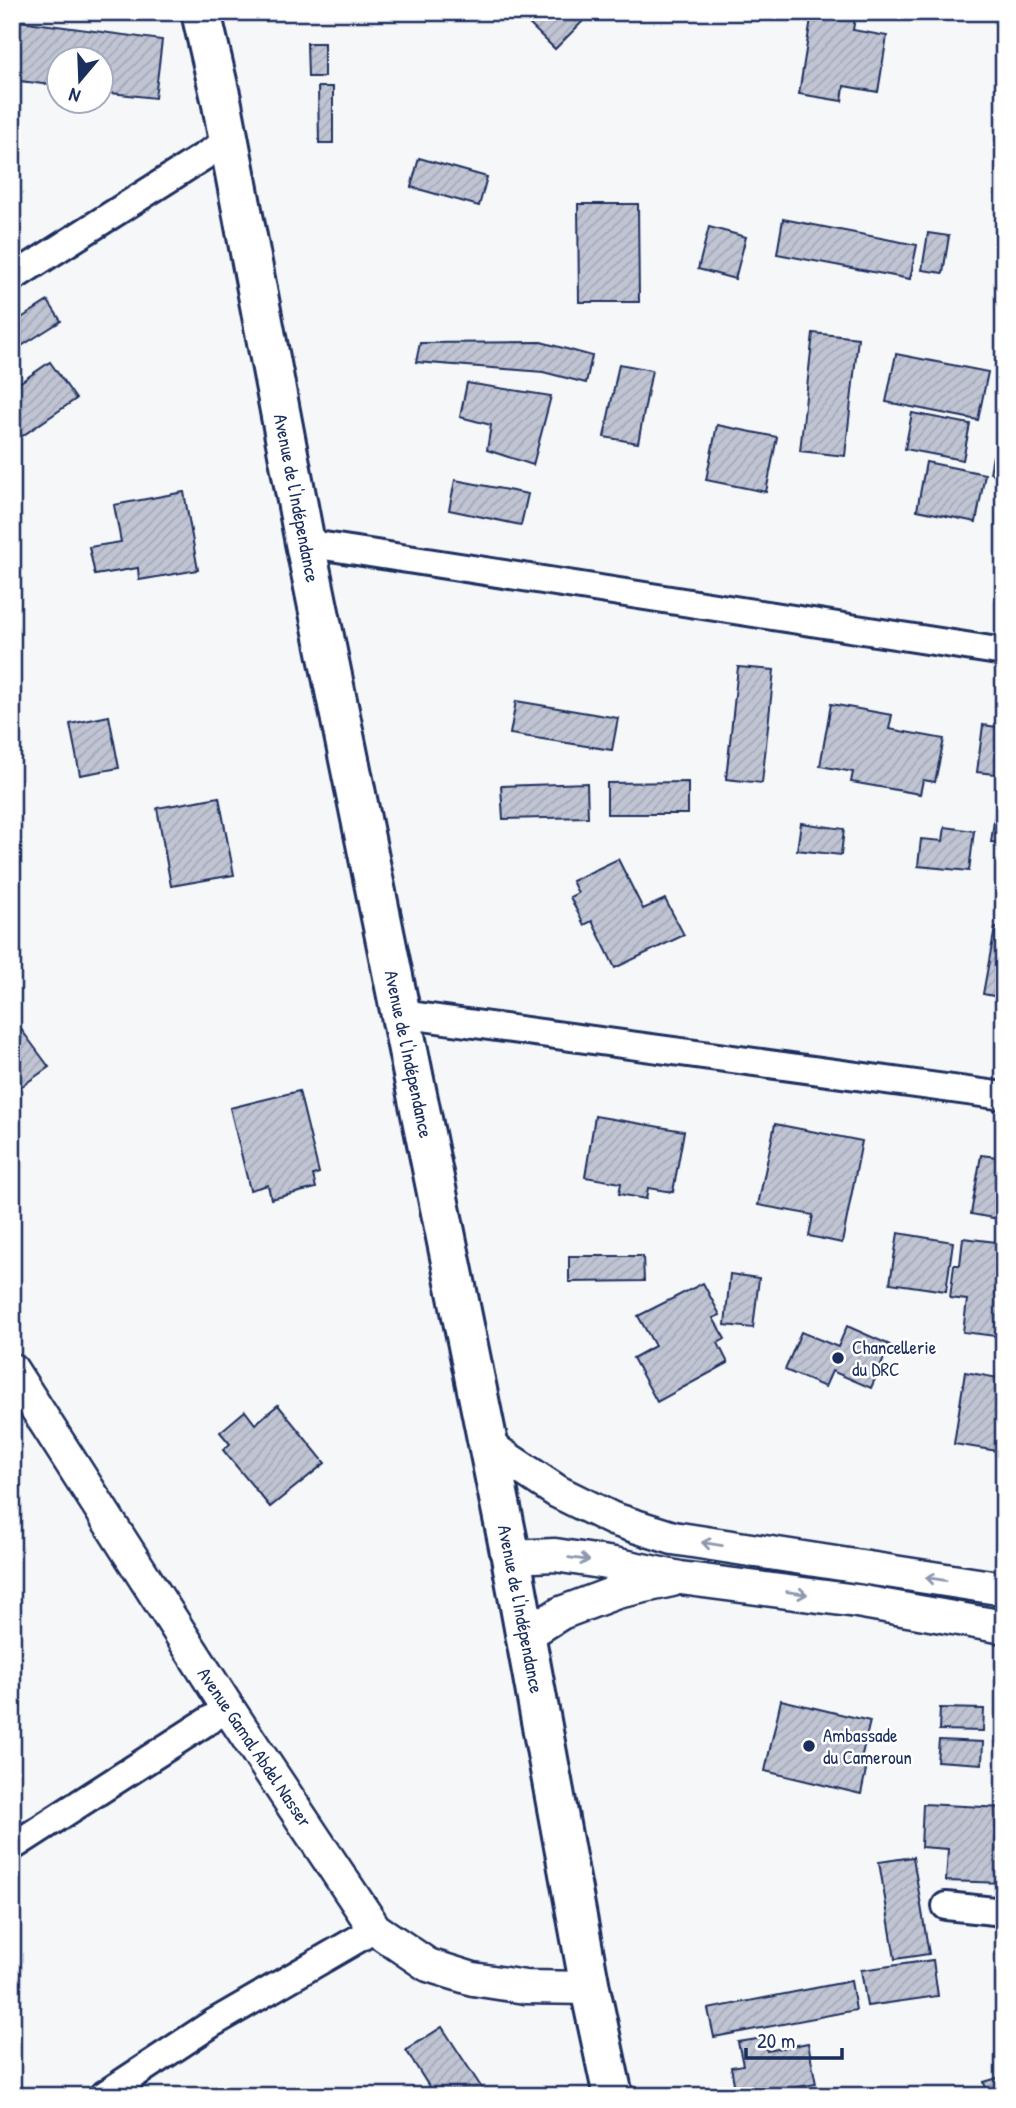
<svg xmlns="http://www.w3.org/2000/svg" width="1016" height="2108" viewBox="0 0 1016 2108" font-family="'Patrick Hand',sans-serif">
<defs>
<pattern id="building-hatch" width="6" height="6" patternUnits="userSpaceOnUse" patternTransform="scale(1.75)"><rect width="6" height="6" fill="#c0c4d3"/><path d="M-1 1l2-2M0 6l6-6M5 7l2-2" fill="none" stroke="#a4a9b8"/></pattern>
</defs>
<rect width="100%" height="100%" fill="#f6f7f9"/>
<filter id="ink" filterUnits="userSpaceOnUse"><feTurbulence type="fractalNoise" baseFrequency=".0143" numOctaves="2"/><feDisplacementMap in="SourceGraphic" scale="14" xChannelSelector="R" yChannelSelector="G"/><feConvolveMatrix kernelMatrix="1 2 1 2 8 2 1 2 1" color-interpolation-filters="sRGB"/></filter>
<g filter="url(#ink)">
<g fill="url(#building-hatch)" stroke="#1b2f5e" stroke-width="2">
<polygon points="517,12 592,12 555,49"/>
<polygon points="812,12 856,12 853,30 887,36 878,92 844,86 842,101 799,94"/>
<polygon points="12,20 162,40 155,98 102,92 102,60 60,60 60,86 12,80"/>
<polygon points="307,43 324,43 324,77 308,77"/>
<polygon points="318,87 333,87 333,143 319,143"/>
<polygon points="419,158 487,177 479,206 411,187"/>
<polygon points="578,204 638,204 639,302 579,302"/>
<polygon points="783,219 917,245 910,279 777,254"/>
<polygon points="709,227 746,237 735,279 698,269"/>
<polygon points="928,233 949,236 943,273 922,270"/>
<polygon points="48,301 61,321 12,352 12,324"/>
<polygon points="813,333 858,338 845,456 800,451"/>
<polygon points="541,342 592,356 586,383 543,372 416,362 420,343"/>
<polygon points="896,354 988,372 978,420 886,402"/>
<polygon points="50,362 76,399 12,443 12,388"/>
<polygon points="619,364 652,370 638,443 604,437"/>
<polygon points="467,383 551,396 533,465 487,450 491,425 460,417"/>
<polygon points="912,413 970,424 963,460 905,449"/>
<polygon points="717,425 777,437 766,492 706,480"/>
<polygon points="993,456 1004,458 1004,476 990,473"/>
<polygon points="926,462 985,474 976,522 917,510"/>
<polygon points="455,480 528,494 521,525 449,510"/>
<polygon points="184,492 198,570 139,580 138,568 95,575 89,547 121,542 114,505"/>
<polygon points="738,667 774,670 762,783 726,779"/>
<polygon points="516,701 618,718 612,750 510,734"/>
<polygon points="831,704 892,715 889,729 944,739 935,782 923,780 920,794 851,782 853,772 820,766"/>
<polygon points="109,716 119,768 80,775 70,724"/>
<polygon points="983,725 1004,728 1004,775 977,772"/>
<polygon points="688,782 688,814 607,814 607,783"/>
<polygon points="587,783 588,817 503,819 501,786"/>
<polygon points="998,793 1004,794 1004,843 991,842"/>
<polygon points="219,797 234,875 171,886 157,808"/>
<polygon points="801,823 844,829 841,855 797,850"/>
<polygon points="945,827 974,831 969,871 918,866 921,839 943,841"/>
<polygon points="618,859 643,909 665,899 684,935 615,968 592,921 584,925 570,897 578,893 572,881"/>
<polygon points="995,928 1004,929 1004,998 983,994"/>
<polygon points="12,1017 49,1067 12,1093"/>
<polygon points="299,1091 319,1173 313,1175 316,1188 271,1199 268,1185 250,1190 230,1108"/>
<polygon points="595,1116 684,1131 673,1192 648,1188 646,1199 619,1194 621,1183 585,1177"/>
<polygon points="775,1124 862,1141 842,1243 809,1236 813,1215 758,1205"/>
<polygon points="981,1155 1004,1158 1004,1220 971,1214"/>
<polygon points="898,1233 953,1242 946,1291 890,1283"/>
<polygon points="963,1238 1004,1243 1004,1337 963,1332 967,1300 950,1298 954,1265 960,1265"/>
<polygon points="569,1256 643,1256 644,1281 569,1282"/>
<polygon points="730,1274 759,1278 753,1328 725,1325"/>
<polygon points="703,1283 720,1315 713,1318 725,1339 718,1343 728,1363 657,1402 633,1358 655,1346 638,1316"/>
<polygon points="847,1326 890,1345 871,1388 832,1371 825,1387 785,1370 801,1332 838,1347"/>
<polygon points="965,1372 1004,1379 1004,1452 954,1444"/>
<polygon points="278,1405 325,1463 270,1507 223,1450 230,1444 220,1432 245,1411 255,1424"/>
<polygon points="781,1700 870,1721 860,1763 867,1765 861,1794 765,1771"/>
<polygon points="940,1708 984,1709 983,1731 939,1730"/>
<polygon points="939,1740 983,1742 982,1764 937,1761"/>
<polygon points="923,1804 1004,1808 1004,1883 946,1881 948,1849 921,1847"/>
<polygon points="913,1857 929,1954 895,1959 879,1862"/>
<polygon points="933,1960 938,1996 867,2006 861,1970"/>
<polygon points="851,1981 856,2010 714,2037 708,2009"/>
<polygon points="442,2027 487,2096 435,2096 406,2050"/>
<polygon points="764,2038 767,2051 808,2043 816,2084 774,2091 775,2096 748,2096 746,2087 735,2089 731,2067 743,2065 738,2042"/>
<polygon points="1004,2076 1004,2096 988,2096 984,2082"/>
</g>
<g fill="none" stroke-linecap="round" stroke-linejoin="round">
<defs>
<g id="minor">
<polyline points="12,278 228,141"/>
<polyline points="305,543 1004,652"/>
<polyline points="401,1014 1004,1096"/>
<polyline points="12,1847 228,1708"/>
<polyline points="946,1906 1004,1912"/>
<polyline points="102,2096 213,2023 375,1929"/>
</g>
<g id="tertiary">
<polyline points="12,1370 228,1708 375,1929 428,1965 473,1979 525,1987 590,1988"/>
<polyline points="490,1447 558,1492 613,1519 673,1538 1004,1589"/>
<polyline points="511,1557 555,1555 614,1564 680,1578 857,1601 1004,1627"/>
<polyline points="526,1635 561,1613 617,1592 672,1580"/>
</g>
<polyline id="primary" points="201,12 221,99 305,543 511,1557 590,1988 613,2096"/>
</defs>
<use href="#minor" stroke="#1b2f5e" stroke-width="32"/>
<use href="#tertiary" stroke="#1b2f5e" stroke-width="37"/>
<use href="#primary" stroke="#1b2f5e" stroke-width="44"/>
<use href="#minor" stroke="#fff" stroke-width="26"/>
<use href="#tertiary" stroke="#fff" stroke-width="32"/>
<use href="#primary" stroke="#fff" stroke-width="38"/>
</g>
<defs><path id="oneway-shaft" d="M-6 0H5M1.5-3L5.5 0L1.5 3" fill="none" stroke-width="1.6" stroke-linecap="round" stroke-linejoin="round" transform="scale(1.75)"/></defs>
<g stroke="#8d97ae">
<use href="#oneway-shaft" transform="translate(712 1544) rotate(-171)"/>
<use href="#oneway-shaft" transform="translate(579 1559) rotate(8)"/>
<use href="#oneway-shaft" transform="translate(936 1579) rotate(-171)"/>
<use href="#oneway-shaft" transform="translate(797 1593) rotate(8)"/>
</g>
</g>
<g fill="#1b2f5e" stroke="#fff" stroke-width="2.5">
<circle cx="838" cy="1358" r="7"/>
<circle cx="809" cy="1746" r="7"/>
</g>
<g text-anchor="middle" stroke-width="5" stroke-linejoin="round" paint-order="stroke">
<g font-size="19" fill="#1b2f5e" stroke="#fff">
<text transform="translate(297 498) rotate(79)" y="7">Avenue de l'Indépendance</text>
<text transform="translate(409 1054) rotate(78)" y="7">Avenue de l'Indépendance</text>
<text transform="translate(521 1609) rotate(79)" y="7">Avenue de l'Indépendance</text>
<text transform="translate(255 1747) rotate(56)" y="7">Avenue Gamal Abdel Nasser</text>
</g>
<g font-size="19" fill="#1b2f5e" stroke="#fff" text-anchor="start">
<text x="852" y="1354">Chancellerie<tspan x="852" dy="22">du DRC</tspan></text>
<text x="823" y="1742">Ambassade<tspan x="823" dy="22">du Cameroun</tspan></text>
</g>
</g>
<rect width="1016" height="2108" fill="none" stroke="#fff" stroke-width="42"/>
<rect x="21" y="21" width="974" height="2066" fill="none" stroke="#1b2f5e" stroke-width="2.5" filter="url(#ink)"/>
<g transform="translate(80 80) rotate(199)"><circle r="33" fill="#ffffff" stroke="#a4acbf" stroke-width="2"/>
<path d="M0-5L12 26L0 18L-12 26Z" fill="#1b2f5e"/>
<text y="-10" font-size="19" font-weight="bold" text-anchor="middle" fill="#1b2f5e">N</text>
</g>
<path d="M746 2048v10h96v-10" fill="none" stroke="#1b2f5e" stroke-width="3.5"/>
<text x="757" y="2048" font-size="21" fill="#1b2f5e" stroke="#ffffff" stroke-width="5" paint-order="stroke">20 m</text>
</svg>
